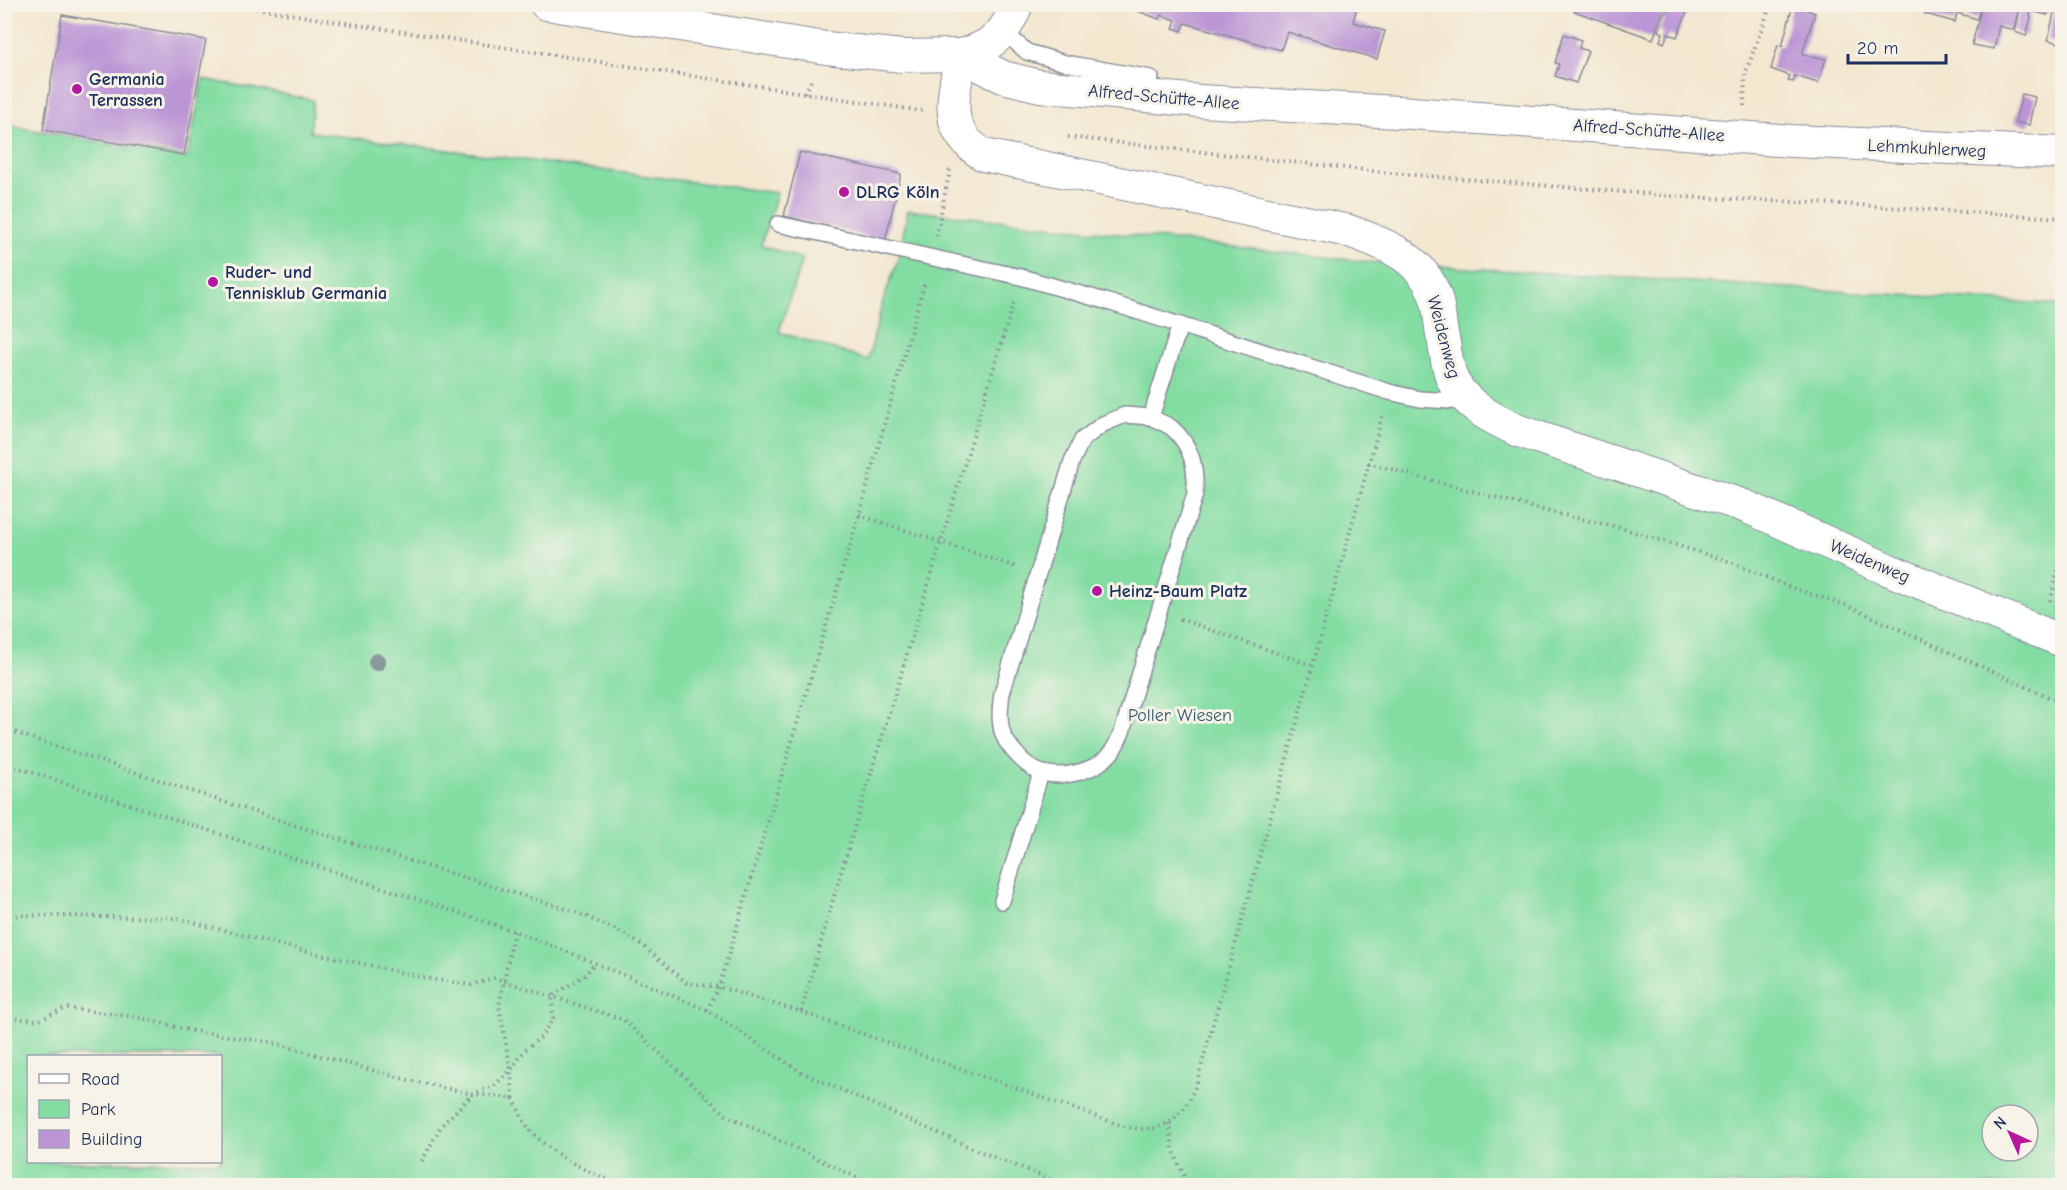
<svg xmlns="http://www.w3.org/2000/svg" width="2067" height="1190" viewBox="0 0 2067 1190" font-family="'Comic Neue',sans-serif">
<rect width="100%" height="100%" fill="#f7f3e8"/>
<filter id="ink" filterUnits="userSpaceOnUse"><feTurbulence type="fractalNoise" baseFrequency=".0167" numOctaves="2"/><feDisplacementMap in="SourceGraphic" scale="12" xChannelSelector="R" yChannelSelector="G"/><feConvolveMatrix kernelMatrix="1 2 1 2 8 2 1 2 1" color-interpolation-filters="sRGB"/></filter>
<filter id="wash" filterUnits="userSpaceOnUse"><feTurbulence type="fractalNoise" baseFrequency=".008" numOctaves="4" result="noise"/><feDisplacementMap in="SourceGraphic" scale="24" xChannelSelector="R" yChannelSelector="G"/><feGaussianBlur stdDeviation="1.35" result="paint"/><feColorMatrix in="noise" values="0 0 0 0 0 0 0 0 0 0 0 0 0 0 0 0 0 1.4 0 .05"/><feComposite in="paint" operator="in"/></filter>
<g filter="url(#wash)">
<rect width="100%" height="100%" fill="#f3e7d0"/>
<path fill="#83dda3" stroke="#4f8680" stroke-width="1.5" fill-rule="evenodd" d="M203,79L313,100L310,132L777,193L761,245L802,259L779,332L868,360L883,301L898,260L908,210L1369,262L2062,305V1185H5V125L187,158ZM28,1056H220V1162H28ZM1992,1115H2028V1151H1992Z"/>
<g id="blocks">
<g fill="#bb95d5">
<polygon points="1119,4 1358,4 1353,22 1385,31 1377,59 1287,32 1281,50 1185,23 1182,31 1173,28 1176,20 1161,15 1159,19"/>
<polygon points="1577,4 1666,4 1653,39 1574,11"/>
<polygon points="1669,4 1690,4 1677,37 1668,34 1664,43 1660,41 1663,33 1659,31"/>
<polygon points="1927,4 1981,4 1977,19 1957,13 1955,22 1925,14"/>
<polygon points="1982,4 2050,4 2047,15 2031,11 2030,17 2031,18 2026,36 2015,32 2020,8 2019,7 2014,30 1999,26 1994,49 1972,45"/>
<polygon points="2056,4 2062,4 2062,44 2048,40"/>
<polygon points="1793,5 1815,13 1802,54 1826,59 1818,83 1795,76 1793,82 1788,81 1790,76 1771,69 1778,45 1782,46"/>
<polygon points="62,15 206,40 184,155 43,130"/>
<polygon points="1564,34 1581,40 1579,48 1588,51 1576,83 1555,76 1559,64 1555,63"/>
<polygon points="2022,94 2035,97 2029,125 2015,122"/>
<polygon points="800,152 901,174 885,241 784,216"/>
</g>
</g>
</g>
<g filter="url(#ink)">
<use href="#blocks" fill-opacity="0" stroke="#878b97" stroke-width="1.5"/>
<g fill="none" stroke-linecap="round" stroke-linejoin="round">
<defs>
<g id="service">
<polyline points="1004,32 1027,52 1065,63 1151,78"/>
<polyline points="778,224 1021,277 1105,301 1389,392 1420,399 1466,402"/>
<path d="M1151,417C1157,421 1167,424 1172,428C1193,447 1196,468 1195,494L1122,732C1119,739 1115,747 1111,753C1096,771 1065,779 1043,773C1028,769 1013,752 1005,739C998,725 1000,708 1002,693L1072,461L1082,440L1103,424L1125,415L1151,417L1180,325"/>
<polyline points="1002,901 1041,773"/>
</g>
<g id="minor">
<polyline points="546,4 826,48 902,56 960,55 1003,77 1040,86 1200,101 1398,112 1792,141 2062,153"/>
<path d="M960,55C955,98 940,129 984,155L1349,231C1386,244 1426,259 1437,302C1440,314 1440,326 1443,338C1446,352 1447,370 1454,383C1468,407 1495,420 1519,431L1747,507L1887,569L2062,641"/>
<path d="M960,55C992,47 1005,35 1017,4"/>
</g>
</defs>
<use href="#service" stroke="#878b97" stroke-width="18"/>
<use href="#minor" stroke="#878b97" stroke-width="34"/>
<g stroke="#878b97" stroke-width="4" stroke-dasharray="1.5 4.5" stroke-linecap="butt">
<polyline points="233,4 319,19 922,111"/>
<polyline points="805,93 812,79"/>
<polyline points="1744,106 1745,74 1771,4"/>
<polyline points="1068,137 1391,173 1686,197 1840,204 2062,218"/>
<polyline points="936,236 950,170"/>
<polyline points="1368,463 1546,511 1621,528 1731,562 1789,587 1848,606 2062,703"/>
<polyline points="859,515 1016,567"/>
<polyline points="2050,601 2062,555"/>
<polyline points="1180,619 1311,665"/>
<polyline points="4,729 297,826 576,912 614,929 642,945 687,983 719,987 801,1012 838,882 1014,301"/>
<polyline points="4,763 514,931 595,963 707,1010 801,1072 974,1149 1067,1186"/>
<polyline points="4,915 177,918 288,947 430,979 471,985 495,978 624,1020 726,1115 875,1186"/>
<polyline points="707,1010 719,987 859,515 925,281"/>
<path d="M801,1012L1126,1127C1165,1134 1182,1119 1196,1085L1383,413"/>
<path d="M4,1018L39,1020L66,1008L137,1017L188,1030L270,1042L404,1079L473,1094L513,1098C518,1108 523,1122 531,1131C556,1159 590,1172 623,1186"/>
<polyline points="513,1098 511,1070 499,1006 514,931"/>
<polyline points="1169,1123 1173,1149 1188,1186"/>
<polyline points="422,1161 441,1126 473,1094 495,1085 511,1070 525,1050 541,1037 553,1018 552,996 585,975 595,963"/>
</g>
<use href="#service" stroke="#fff" stroke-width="15"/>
<use href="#minor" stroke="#fff" stroke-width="32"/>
</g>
<circle fill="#8a999b" cx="377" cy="662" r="9"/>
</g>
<g fill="#b5179e" stroke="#f7f3e8" stroke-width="2">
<circle cx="77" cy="89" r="6"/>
<circle cx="844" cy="192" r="6"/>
<circle cx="213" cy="282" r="6"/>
<circle cx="1097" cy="591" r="6"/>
</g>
<g text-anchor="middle" stroke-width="6" stroke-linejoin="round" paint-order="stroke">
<g font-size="18" font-weight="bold" fill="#1b2f5e" stroke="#f7f3e8" text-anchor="start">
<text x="89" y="85">Germania<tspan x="89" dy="21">Terrassen</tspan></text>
<text x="856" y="198">DLRG Köln</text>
<text x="225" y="278">Ruder- und<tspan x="225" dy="21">Tennisklub Germania</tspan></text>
<text x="1109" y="597">Heinz-Baum Platz</text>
</g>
<g font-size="18" fill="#1b2f5e" stroke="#f7f3e8">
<text transform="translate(1164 97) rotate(5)" y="6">Alfred-Schütte-Allee</text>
<text transform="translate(1649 130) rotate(4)" y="6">Alfred-Schütte-Allee</text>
<text transform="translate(1927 148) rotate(3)" y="6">Lehmkuhlerweg</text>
<text transform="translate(1444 337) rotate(75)" y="6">Weidenweg</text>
<text transform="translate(1870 561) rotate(23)" y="6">Weidenweg</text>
</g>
<g font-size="18" fill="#355a6f" stroke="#f7f3e8">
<text x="1180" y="721">Poller Wiesen</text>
</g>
</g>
<rect width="2067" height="1190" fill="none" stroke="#f7f3e8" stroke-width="24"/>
<rect x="27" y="1055" width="195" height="108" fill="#f7f3e8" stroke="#9fa5b1" stroke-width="1.5"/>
<rect x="39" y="1074" width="30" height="9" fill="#ffffff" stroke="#9fa5b1" stroke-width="1.5"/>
<text x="81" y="1085" font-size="18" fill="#1b2f5e">Road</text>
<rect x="39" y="1100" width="30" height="18" fill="#83dda3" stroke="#9fa5b1" stroke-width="1.5"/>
<text x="81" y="1115" font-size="18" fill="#1b2f5e">Park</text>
<rect x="39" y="1130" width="30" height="18" fill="#bb95d5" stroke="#9fa5b1" stroke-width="1.5"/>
<text x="81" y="1145" font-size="18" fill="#1b2f5e">Building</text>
<g transform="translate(2010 1133) rotate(315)"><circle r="28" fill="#f7f3e8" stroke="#9fa5b1" stroke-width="1.5"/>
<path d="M0-4.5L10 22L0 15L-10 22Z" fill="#b5179e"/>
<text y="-9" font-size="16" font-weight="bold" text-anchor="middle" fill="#1b2f5e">N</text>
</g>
<path d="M1848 54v9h98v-9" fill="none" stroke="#1b2f5e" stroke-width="3"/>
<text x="1857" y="54" font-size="18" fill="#1b2f5e" stroke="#f7f3e8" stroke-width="4.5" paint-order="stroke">20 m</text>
</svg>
